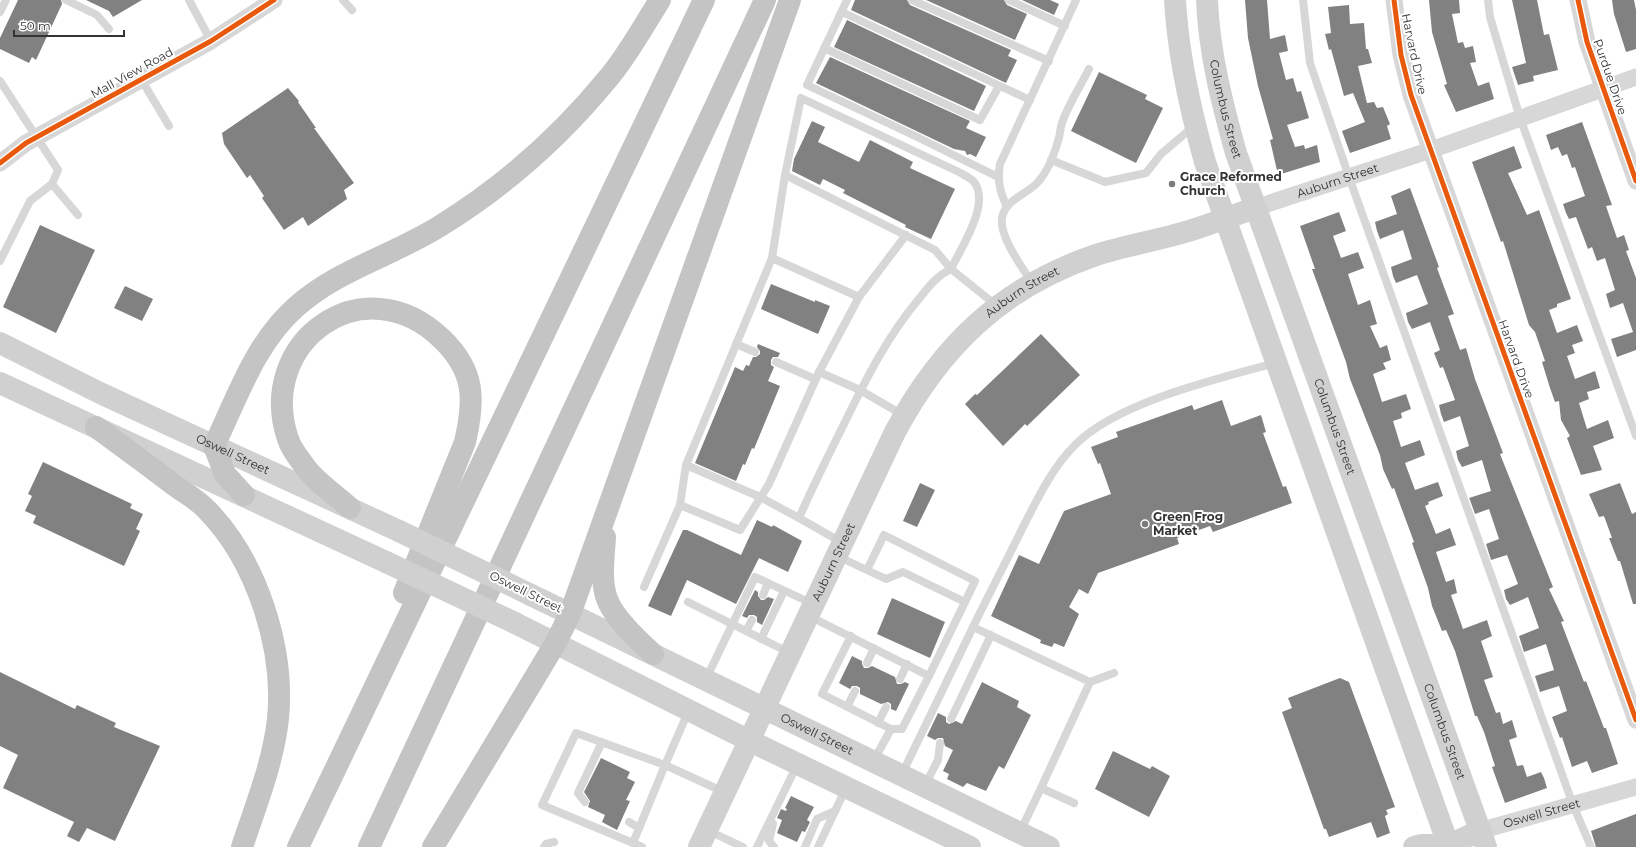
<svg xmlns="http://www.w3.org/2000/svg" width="1636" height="847" viewBox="0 0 1636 847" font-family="Montserrat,sans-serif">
<rect width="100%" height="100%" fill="#fff"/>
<g fill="#818181">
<polygon points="18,0 61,0 62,4 36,60 32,57 29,63 0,49 0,38"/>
<polygon points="86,0 142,0 113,17 109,11"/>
<polygon points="855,0 907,0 910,5 1011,50 1008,56 1017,60 1006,83 851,10"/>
<polygon points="926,0 1004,0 1007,5 1027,14 1015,40"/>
<polygon points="1022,0 1050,0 1059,4 1054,15"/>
<polygon points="1245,0 1267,0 1270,39 1285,35 1288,51 1279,53 1286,80 1293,78 1297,92 1301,91 1309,118 1287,125 1295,147 1304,145 1305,149 1317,145 1320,162 1278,175 1270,140 1273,139 1258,86 1248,38"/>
<polygon points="1429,0 1459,0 1460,13 1452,14 1458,43 1463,42 1465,48 1473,46 1476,62 1470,63 1478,86 1489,82 1494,99 1456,112 1444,85 1447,84 1432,32"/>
<polygon points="1512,0 1537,0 1544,35 1549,34 1558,70 1533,76 1534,81 1518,85 1512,67 1526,63"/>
<polygon points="1612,0 1634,0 1636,10 1636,49 1626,52 1614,14"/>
<polygon points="1349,5 1350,24 1364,23 1366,49 1368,49 1372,63 1358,66 1367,103 1374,102 1377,108 1383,107 1390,124 1387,126 1391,139 1350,153 1342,131 1365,122 1353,93 1344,96 1331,49 1329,50 1325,34 1331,33 1328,7"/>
<polygon points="847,20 986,86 974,111 834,47"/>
<polygon points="830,57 970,121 966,128 986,137 976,157 970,154 967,155 965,151 954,149 816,83"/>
<polygon points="1099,72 1147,95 1145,99 1163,108 1136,163 1071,131"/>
<polygon points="288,88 299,101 298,102 316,128 314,128 354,183 344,190 347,199 308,226 303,217 284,230 262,198 264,196 250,175 247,178 224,144 222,133"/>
<polygon points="812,121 825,127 818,142 859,162 870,140 913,162 910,168 955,189 931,239 905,227 906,225 843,193 845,190 823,179 820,185 792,171 794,159"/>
<polygon points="1582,122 1612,205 1606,206 1617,238 1624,235 1629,250 1626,251 1636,278 1636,350 1617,357 1611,339 1633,332 1623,303 1610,308 1606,294 1615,290 1605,258 1597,261 1592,247 1588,249 1576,217 1569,219 1566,213 1563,204 1585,196 1575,167 1572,168 1567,154 1562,156 1558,147 1551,150 1546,135"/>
<polygon points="1514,146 1522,168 1508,173 1527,215 1539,210 1571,299 1557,304 1557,307 1549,310 1557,333 1577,325 1583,341 1572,345 1575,353 1567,356 1575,379 1595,371 1600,388 1587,392 1589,399 1579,403 1587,429 1608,420 1614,438 1593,446 1602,470 1581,475 1567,438 1570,436 1561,420 1559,401 1555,402 1550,388 1542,362 1545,361 1535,332 1529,325 1503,241 1501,242 1472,162"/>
<polygon points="1410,188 1439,267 1437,268 1454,314 1448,316 1460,350 1466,348 1475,379 1503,453 1500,454 1553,587 1549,589 1564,621 1561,622 1584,682 1586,681 1604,728 1606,728 1618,764 1592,773 1587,761 1572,767 1562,737 1560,738 1552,717 1567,711 1559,686 1540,692 1535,676 1554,670 1546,644 1524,652 1519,636 1539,628 1528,597 1510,605 1506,599 1504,590 1518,584 1507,555 1491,560 1486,544 1499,539 1489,509 1475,514 1470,500 1469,498 1491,491 1482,460 1462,467 1458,460 1456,451 1469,446 1460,416 1444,422 1441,414 1439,405 1455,400 1443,367 1440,368 1434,353 1440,350 1430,322 1412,329 1408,322 1406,313 1428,304 1417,275 1396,283 1393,276 1391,267 1412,259 1403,230 1380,239 1377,231 1375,222 1397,214 1391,196"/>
<polygon points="1339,212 1346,231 1333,236 1341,258 1358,252 1364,268 1348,274 1358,305 1370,300 1377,324 1370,326 1380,348 1387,345 1391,360 1383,363 1386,369 1373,374 1382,402 1406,394 1411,409 1401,413 1402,418 1393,421 1401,447 1420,440 1425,455 1405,463 1415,490 1438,482 1443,496 1428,502 1429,504 1425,506 1436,534 1450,528 1456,545 1436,552 1446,582 1454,579 1457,593 1451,595 1463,629 1487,620 1492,636 1481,641 1493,677 1484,680 1496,713 1500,712 1503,724 1512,720 1517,737 1509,740 1517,766 1523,765 1527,777 1541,772 1544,778 1547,788 1505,803 1492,767 1495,766 1484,732 1477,716 1475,716 1455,651 1446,630 1442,631 1432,606 1428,588 1412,543 1414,542 1394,488 1392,489 1383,469 1380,455 1350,379 1346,362 1312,269 1315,269 1300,226"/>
<polygon points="40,225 95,250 56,333 3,307"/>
<polygon points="771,284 815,302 815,300 830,306 818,334 761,309"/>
<polygon points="125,286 153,299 142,321 114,308"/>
<polygon points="1041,334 1080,375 1027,426 1025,424 1003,446 965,404 975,394 977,395"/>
<polygon points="758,344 780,353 778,357 773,357 771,360 771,365 774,367 768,381 780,386 754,449 752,448 745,465 743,464 736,481 695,463 735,367 743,371 746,365 749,366 753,357 756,357 760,354 760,351 757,347"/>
<polygon points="1222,400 1231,426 1261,415 1266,432 1263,433 1283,487 1286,486 1292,503 1213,532 1210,526 1177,538 1179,544 1098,573 1088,594 1079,589 1069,607 1079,614 1064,647 1054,643 1052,647 1040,643 1041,640 991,616 1019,555 1039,564 1064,511 1111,494 1100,463 1098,464 1091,447 1118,437 1116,432 1192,405 1194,410"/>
<polygon points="43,462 132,504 130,508 143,514 136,529 140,531 124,566 33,523 36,516 25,511 32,496 28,494"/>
<polygon points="920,483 935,490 917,527 903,521"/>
<polygon points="1620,483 1632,514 1636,512 1636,604 1633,604 1620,561 1618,561 1609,538 1612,538 1604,516 1599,517 1589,494"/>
<polygon points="757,520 772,527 773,525 802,541 788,572 759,558 736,604 687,580 671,616 648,606 683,530 687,530 741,555"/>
<polygon points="755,590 758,592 758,596 761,600 764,600 768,597 774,599 762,625 757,622 757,617 754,615 749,615 747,618 742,616"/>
<polygon points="892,598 945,622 930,658 877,634"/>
<polygon points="852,656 862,661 862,664 864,668 868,668 872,666 895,677 897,684 901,684 905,682 909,684 896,711 891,709 891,704 888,702 881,704 860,694 860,688 857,686 852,686 850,689 839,683"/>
<polygon points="0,672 75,709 77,705 116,723 114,727 160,746 115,841 87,828 79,842 67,836 74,822 3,788 18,755 0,746"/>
<polygon points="1340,678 1349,682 1395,807 1386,810 1388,814 1385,816 1390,833 1377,838 1371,822 1329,837 1326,829 1324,829 1282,712 1292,708 1288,698"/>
<polygon points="982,682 1019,701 1017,707 1031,715 1004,769 999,766 986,791 967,783 963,787 947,779 949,774 943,771 953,750 945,746 943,738 938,738 935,740 927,736 938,713 946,717 946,722 949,724 956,721 962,724"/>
<polygon points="1113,751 1150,769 1152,766 1170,776 1149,817 1095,789"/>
<polygon points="601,758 630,772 627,778 635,782 626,800 630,801 617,830 602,822 605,815 588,807 590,801 584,792"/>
<polygon points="791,796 814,807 807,820 810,822 805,832 802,831 797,842 777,833 782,820 777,818 781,809 786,811 787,809 785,808"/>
<polygon points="1636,814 1636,847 1596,847 1591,831"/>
</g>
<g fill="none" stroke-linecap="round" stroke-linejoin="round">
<g stroke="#d7d7d7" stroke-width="8">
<polyline points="66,0 97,15 109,29"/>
<polyline points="189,0 211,41"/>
<polyline points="343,0 352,10"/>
<polyline points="847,0 807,85 913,135 998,177"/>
<polyline points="912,0 1049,61"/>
<polyline points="1009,0 1065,26"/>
<polyline points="1303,0 1310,63 1349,177 1573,805 1591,847"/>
<polyline points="1488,0 1490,17 1520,118 1636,436"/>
<polyline points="0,12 6,0"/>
<polyline points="842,12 1030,100"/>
<polyline points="824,48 980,120 999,86"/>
<polyline points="141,79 169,126"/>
<polyline points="0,81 58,170 52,184 30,201 0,261"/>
<polyline points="1051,160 1105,182 1146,173 1161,154 1194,126"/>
<path d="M785,175L935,250L951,269C961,248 991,203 974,182C971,178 965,176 961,173L801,98L785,175L772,258L686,465L680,505L740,530L769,484L819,372L859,297L906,235"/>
<polyline points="52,184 78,215"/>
<path d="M1007,207C1000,192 997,181 1000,164L1076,0"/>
<polyline points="772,258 859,297"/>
<path d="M1032,283C1022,267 999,236 1002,218C1005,199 1028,194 1038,182C1048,171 1054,155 1058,141C1060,136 1060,129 1062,123C1068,105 1080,87 1089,69"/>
<polyline points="736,344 755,352"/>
<polyline points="776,362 815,379"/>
<polyline points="819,372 860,390 903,415"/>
<polyline points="686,465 760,497 799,518"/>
<path d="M841,542L799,518C813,486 829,454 845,422C866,379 887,337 918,300C928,288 936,276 951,269L997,306"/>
<polyline points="837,556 886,579 903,572 965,602 975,581 884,535 867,570"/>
<polyline points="644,587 680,505"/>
<polyline points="763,595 768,583 813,604"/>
<polyline points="688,602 746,631 752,620"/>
<polyline points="809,616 929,676 965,602"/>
<polyline points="746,631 790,653"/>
<polyline points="851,636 822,694 891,729"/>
<polyline points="761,639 784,591"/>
<polyline points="867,663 874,648"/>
<polyline points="706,679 755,577 768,583"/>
<polyline points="900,679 907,664"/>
<polyline points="1090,682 1114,673"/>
<polyline points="847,707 855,691"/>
<polyline points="688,712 665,765 576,733 542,805 633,843 665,765 724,792"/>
<polyline points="951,719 991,635"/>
<polyline points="878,723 886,707"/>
<polyline points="874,760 891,729 902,729 929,676"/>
<polyline points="902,774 973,627"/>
<polyline points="925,785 938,760 940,743"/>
<polyline points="585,802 578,793 602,742"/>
<path d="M1074,803L1041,788L1090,682L973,627C989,594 1006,562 1022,529C1037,500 1051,469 1075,445C1117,402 1217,379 1275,363"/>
<polyline points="629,822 639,828"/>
<polyline points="773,824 769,841 774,847"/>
<polyline points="707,830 743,847"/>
<polyline points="1020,832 1041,788"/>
<polyline points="633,843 642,847"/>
<polyline points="544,847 546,844 554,842"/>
<polyline points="757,847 797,765"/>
<polyline points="805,847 817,819 835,811"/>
<polyline points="818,847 846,788"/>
</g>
<g stroke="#d7d7d7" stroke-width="17">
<polyline points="1394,0 1401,55 1411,95 1636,720"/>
<polyline points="1578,0 1587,42 1636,181"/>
<polyline points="0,163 26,143 211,41 274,0"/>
<path id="s1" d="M1255,208L1431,150L1636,77"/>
<path id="s2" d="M1479,831L1636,787"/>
</g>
<g stroke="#d0d0d0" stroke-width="22">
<path d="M1175,0C1178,55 1190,109 1205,162L1449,847"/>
<path id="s3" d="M1207,0C1209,52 1222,103 1236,153L1486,847"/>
<path id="s4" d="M0,343L100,393L399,531"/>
<polyline points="0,383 386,562"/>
<path id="s5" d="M531,595L1049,847"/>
<polyline points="515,623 748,740 970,847"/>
<path id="s6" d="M699,847L895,432C941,346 1002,287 1096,255C1130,244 1167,239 1201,227C1219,221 1237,214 1255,208"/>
<polyline points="1414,847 1421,845 1449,845 1479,831"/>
</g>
<g stroke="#c4c4c4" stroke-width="22">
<path d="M96,427C122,446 148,465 174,485C185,493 198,500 207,510C257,561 285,649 278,719C273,763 256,805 242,847"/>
<path d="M244,495L225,474L214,446C237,398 255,343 296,307C337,270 394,255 440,226C505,186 562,135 610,76C629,53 644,25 660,0"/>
<path d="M350,508C337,496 316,482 306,468C300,460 291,449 288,439C255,342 364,263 442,339C475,371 475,399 465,442L404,593"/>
<path d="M605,537C604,556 600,580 607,599C614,618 638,640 653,654"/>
<polyline points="298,847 704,0"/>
<polyline points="369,847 765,0"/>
<polyline points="433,847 555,644 570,614 790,0"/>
</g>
<g stroke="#d0d0d0" stroke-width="22">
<polyline points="399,531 531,595"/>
<polyline points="386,562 515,623"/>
</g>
<defs>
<g id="cycleway">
<polyline points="1394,0 1401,55 1411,95 1636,720"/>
<polyline points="1578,0 1587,42 1636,181"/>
<polyline points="0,163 26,143 211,41 274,0"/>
</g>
</defs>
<use href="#cycleway" stroke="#fff" stroke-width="8"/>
<use href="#cycleway" stroke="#e8590c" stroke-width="5"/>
</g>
<g fill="#7a7a7a" stroke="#fff" stroke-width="1.5">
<circle cx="1172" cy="184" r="4"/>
<circle cx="1145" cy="524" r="4"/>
</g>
<g text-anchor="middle" stroke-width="4" stroke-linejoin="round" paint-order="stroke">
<g font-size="12" fill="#333" stroke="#fff">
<text transform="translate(1414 54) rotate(78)" y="4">Harvard Drive</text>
<text transform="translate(132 73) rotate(-29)" y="4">Mall View Road</text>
<text transform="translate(1610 77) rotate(71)" y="4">Purdue Drive</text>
<text dy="4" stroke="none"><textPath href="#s3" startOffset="111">Columbus Street</textPath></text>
<text dy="4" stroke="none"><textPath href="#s1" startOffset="87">Auburn Street</textPath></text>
<text dy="4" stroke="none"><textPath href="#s6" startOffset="651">Auburn Street</textPath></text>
<text transform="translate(1516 359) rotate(70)" y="4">Harvard Drive</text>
<text dy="4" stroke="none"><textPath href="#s3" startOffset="447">Columbus Street</textPath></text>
<text dy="4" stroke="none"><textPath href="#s4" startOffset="258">Oswell Street</textPath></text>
<text dy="4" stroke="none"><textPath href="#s6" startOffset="315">Auburn Street</textPath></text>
<text transform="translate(526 592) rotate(26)" y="4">Oswell Street</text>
<text dy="4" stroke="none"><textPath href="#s3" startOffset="771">Columbus Street</textPath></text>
<text dy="4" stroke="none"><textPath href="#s5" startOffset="318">Oswell Street</textPath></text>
<text dy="4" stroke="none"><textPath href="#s2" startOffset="65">Oswell Street</textPath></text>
</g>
<g font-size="12" font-weight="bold" fill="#333" stroke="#fff" text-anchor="start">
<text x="1180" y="181">Grace Reformed<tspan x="1180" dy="14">Church</tspan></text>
<text x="1153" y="521">Green Frog<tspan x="1153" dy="14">Market</tspan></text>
</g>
</g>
<path d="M14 30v6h110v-6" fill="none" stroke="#333333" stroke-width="2"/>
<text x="20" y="30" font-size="12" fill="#333333" stroke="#ffffff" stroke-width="3" paint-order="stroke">50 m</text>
</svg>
